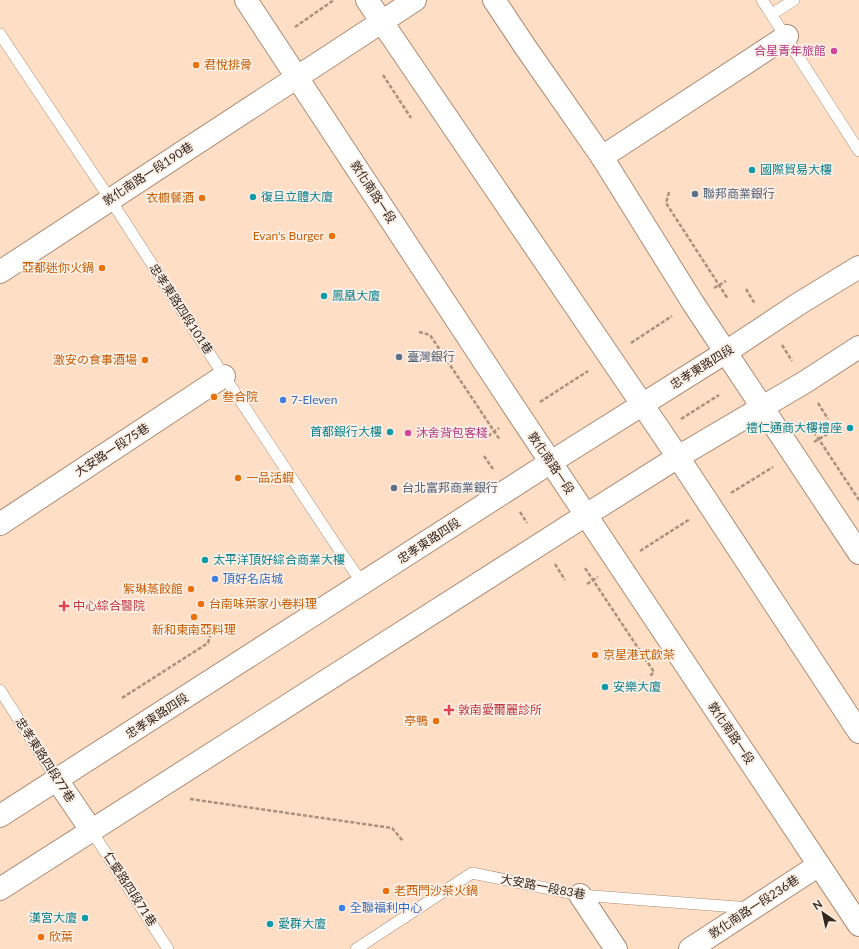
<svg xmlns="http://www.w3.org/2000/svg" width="859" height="949" viewBox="0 0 859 949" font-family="Lato,'Noto Sans TC','Noto Sans JP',sans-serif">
<rect width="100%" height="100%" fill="#fedec4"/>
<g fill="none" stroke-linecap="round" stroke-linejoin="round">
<defs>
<g id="service">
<polyline points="762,0 859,151"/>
<polyline points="772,14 794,0"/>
<polyline points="0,34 110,199 224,376 342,554 363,584"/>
<polyline points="0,690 57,780"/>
<polyline points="91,830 168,949"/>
<polyline points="356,949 472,873 580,895 750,908"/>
</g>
<g id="minor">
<polyline points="602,157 787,36"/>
<polyline points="0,272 415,0"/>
<polyline points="0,524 224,376"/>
<polyline points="57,780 91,830"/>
<polyline points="580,895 616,949"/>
<polyline points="690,949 819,865"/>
</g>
<g id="secondary">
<polyline points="246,0 510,401 859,925"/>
<polyline points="367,0 678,457 859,732"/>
<polyline points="494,0 526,48 602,157 693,303 859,553"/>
</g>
<g id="primary">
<polyline points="0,816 551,462 726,352 800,303 859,267"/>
<polyline points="0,889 586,515 678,457 805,382 859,347"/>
</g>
</defs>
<use href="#service" stroke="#ab8d75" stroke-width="12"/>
<use href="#minor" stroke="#ab8d75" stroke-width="24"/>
<use href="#secondary" stroke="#ab8d75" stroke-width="24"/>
<use href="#primary" stroke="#ab8d75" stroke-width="24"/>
<g stroke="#a9917e" stroke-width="2.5" stroke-dasharray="4 2" stroke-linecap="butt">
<polyline points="295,27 334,0"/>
<polyline points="383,75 411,118"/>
<polyline points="669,192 666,203 728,299"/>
<polyline points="714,288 726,281"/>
<polyline points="746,289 755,304"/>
<polyline points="419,332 430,335 500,440"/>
<polyline points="631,343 672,316"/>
<polyline points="782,345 792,361"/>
<polyline points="540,402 588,371"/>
<polyline points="818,403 828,419"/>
<polyline points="681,419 719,395"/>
<polyline points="814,432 859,500"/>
<polyline points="488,436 499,428"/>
<polyline points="814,442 829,433"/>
<polyline points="484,456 493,469"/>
<polyline points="731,493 773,467"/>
<polyline points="520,512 527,523"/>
<polyline points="640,551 690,519"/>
<polyline points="555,564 565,580"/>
<polyline points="585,568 654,672 649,677"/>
<polyline points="587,584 598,577"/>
<polyline points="122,698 208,643 210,636"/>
<polyline points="190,799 392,828 403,841"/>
</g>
<use href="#service" stroke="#fff" stroke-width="11"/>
<use href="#minor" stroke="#fff" stroke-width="22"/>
<use href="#secondary" stroke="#fff" stroke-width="22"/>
<use href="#primary" stroke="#fff" stroke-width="22"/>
</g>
<g fill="#d1479c" stroke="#fcefe5" stroke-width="1.5">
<circle cx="834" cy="51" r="4"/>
<circle cx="408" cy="433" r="4"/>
</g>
<g fill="#e8710a" stroke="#fcefe5" stroke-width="1.5">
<circle cx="196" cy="65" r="4"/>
<circle cx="202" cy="198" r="4"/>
<circle cx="332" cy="236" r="4"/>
<circle cx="102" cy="268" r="4"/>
<circle cx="145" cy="360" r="4"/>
<circle cx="214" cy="397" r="4"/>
<circle cx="238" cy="478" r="4"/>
<circle cx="191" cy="589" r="4"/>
<circle cx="201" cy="604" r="4"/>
<circle cx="194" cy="617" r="4"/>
<circle cx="595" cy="655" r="4"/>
<circle cx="436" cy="721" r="4"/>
<circle cx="386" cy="891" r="4"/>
<circle cx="41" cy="937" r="4"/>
</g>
<g fill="#0f9aa8" stroke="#fcefe5" stroke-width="1.5">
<circle cx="752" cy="170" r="4"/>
<circle cx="253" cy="197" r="4"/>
<circle cx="324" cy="296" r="4"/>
<circle cx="850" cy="428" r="4"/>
<circle cx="390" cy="432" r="4"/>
<circle cx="205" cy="560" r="4"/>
<circle cx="605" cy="687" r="4"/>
<circle cx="85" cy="918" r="4"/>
<circle cx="270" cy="924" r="4"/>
</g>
<g fill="#5c6f8a" stroke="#fcefe5" stroke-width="1.5">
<circle cx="695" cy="194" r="4"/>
<circle cx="399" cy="357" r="4"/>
<circle cx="394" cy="488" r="4"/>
</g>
<g fill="#3f7fe0" stroke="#fcefe5" stroke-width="1.5">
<circle cx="283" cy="400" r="4"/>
<circle cx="215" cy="579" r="4"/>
<circle cx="342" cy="908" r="4"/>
</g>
<g fill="#e0444e" stroke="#fcefe5" stroke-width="1.5">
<path d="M62 600h4v4h4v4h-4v4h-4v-4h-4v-4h4z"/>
<path d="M447 704h4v4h4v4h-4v4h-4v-4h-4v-4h4z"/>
</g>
<g text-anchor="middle" stroke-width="3.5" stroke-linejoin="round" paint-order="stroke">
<g font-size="12" fill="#b23c85" stroke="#fcefe5" text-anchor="end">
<text x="826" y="55">合星青年旅館</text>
<text x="416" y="437" text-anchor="start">沐舍背包客棧</text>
</g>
<g font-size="12" fill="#c56008" stroke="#fcefe5" text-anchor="start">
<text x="204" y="69">君悅排骨</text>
<text x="194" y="202" text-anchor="end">衣櫥餐酒</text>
<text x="324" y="240" text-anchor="end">Evan's Burger</text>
<text x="94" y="272" text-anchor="end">亞都迷你火鍋</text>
<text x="137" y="364" text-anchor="end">激安の食事酒場</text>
<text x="222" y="401">叁合院</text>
<text x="246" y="482">一品活蝦</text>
<text x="183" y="593" text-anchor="end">紫琳蒸餃館</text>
<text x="209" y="608">台南味葉家小卷料理</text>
<text x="194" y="634" text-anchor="middle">新和東南亞料理</text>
<text x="603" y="659">京星港式飲茶</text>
<text x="428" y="725" text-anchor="end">亭鴨</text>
<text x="394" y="895">老西門沙茶火鍋</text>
<text x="49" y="941">欣葉</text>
</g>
<g font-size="12" fill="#0d838f" stroke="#fcefe5" text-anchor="start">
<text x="760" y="174">國際貿易大樓</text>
<text x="261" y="201">復旦立體大廈</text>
<text x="332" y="300">鳳凰大廈</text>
<text x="842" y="432" text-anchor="end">禮仁通商大樓禮座</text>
<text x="382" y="436" text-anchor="end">首都銀行大樓</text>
<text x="213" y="564">太平洋頂好綜合商業大樓</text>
<text x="613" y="691">安樂大廈</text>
<text x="77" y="922" text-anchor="end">漢宮大廈</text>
<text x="278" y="928">愛群大廈</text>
</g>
<g font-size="12" fill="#33271e" stroke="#fcefe5">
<text transform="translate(148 174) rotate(-33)" y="4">敦化南路一段190巷</text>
<text transform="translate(373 192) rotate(57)" y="4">敦化南路一段</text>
<text transform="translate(181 309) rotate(57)" y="4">忠孝東路四段101巷</text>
<text transform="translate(702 367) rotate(-32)" y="4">忠孝東路四段</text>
<text transform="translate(112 450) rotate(-33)" y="4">大安路一段75巷</text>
<text transform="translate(551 463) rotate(56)" y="4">敦化南路一段</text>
<text transform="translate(429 541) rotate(-33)" y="4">忠孝東路四段</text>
<text transform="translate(157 716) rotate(-33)" y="4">忠孝東路四段</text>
<text transform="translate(731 733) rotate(56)" y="4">敦化南路一段</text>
<text transform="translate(45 760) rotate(57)" y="4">忠孝東路四段77巷</text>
<text transform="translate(543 887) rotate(11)" y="4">大安路一段83巷</text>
<text transform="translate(130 889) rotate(57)" y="4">仁愛路四段71巷</text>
<text transform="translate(754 907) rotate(-33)" y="4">敦化南路一段236巷</text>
</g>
<g font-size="12" fill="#4e5e75" stroke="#fcefe5" text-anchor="start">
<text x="703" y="198">聯邦商業銀行</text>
<text x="407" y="361">臺灣銀行</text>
<text x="402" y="492">台北富邦商業銀行</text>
</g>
<g font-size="12" fill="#366cbe" stroke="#fcefe5" text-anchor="start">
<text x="291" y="404">7-Eleven</text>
<text x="223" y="583">頂好名店城</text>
<text x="350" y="912">全聯福利中心</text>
</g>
<g font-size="12" fill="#be3a42" stroke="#fcefe5" text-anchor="start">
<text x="73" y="610">中心綜合醫院</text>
<text x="458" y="714">敦南愛爾麗診所</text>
</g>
</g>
<g transform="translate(823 913) rotate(326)" stroke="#fcefe5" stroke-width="3" paint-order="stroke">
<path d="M0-3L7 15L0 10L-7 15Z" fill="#33271e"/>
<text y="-6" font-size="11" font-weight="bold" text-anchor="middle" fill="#33271e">N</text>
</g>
</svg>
